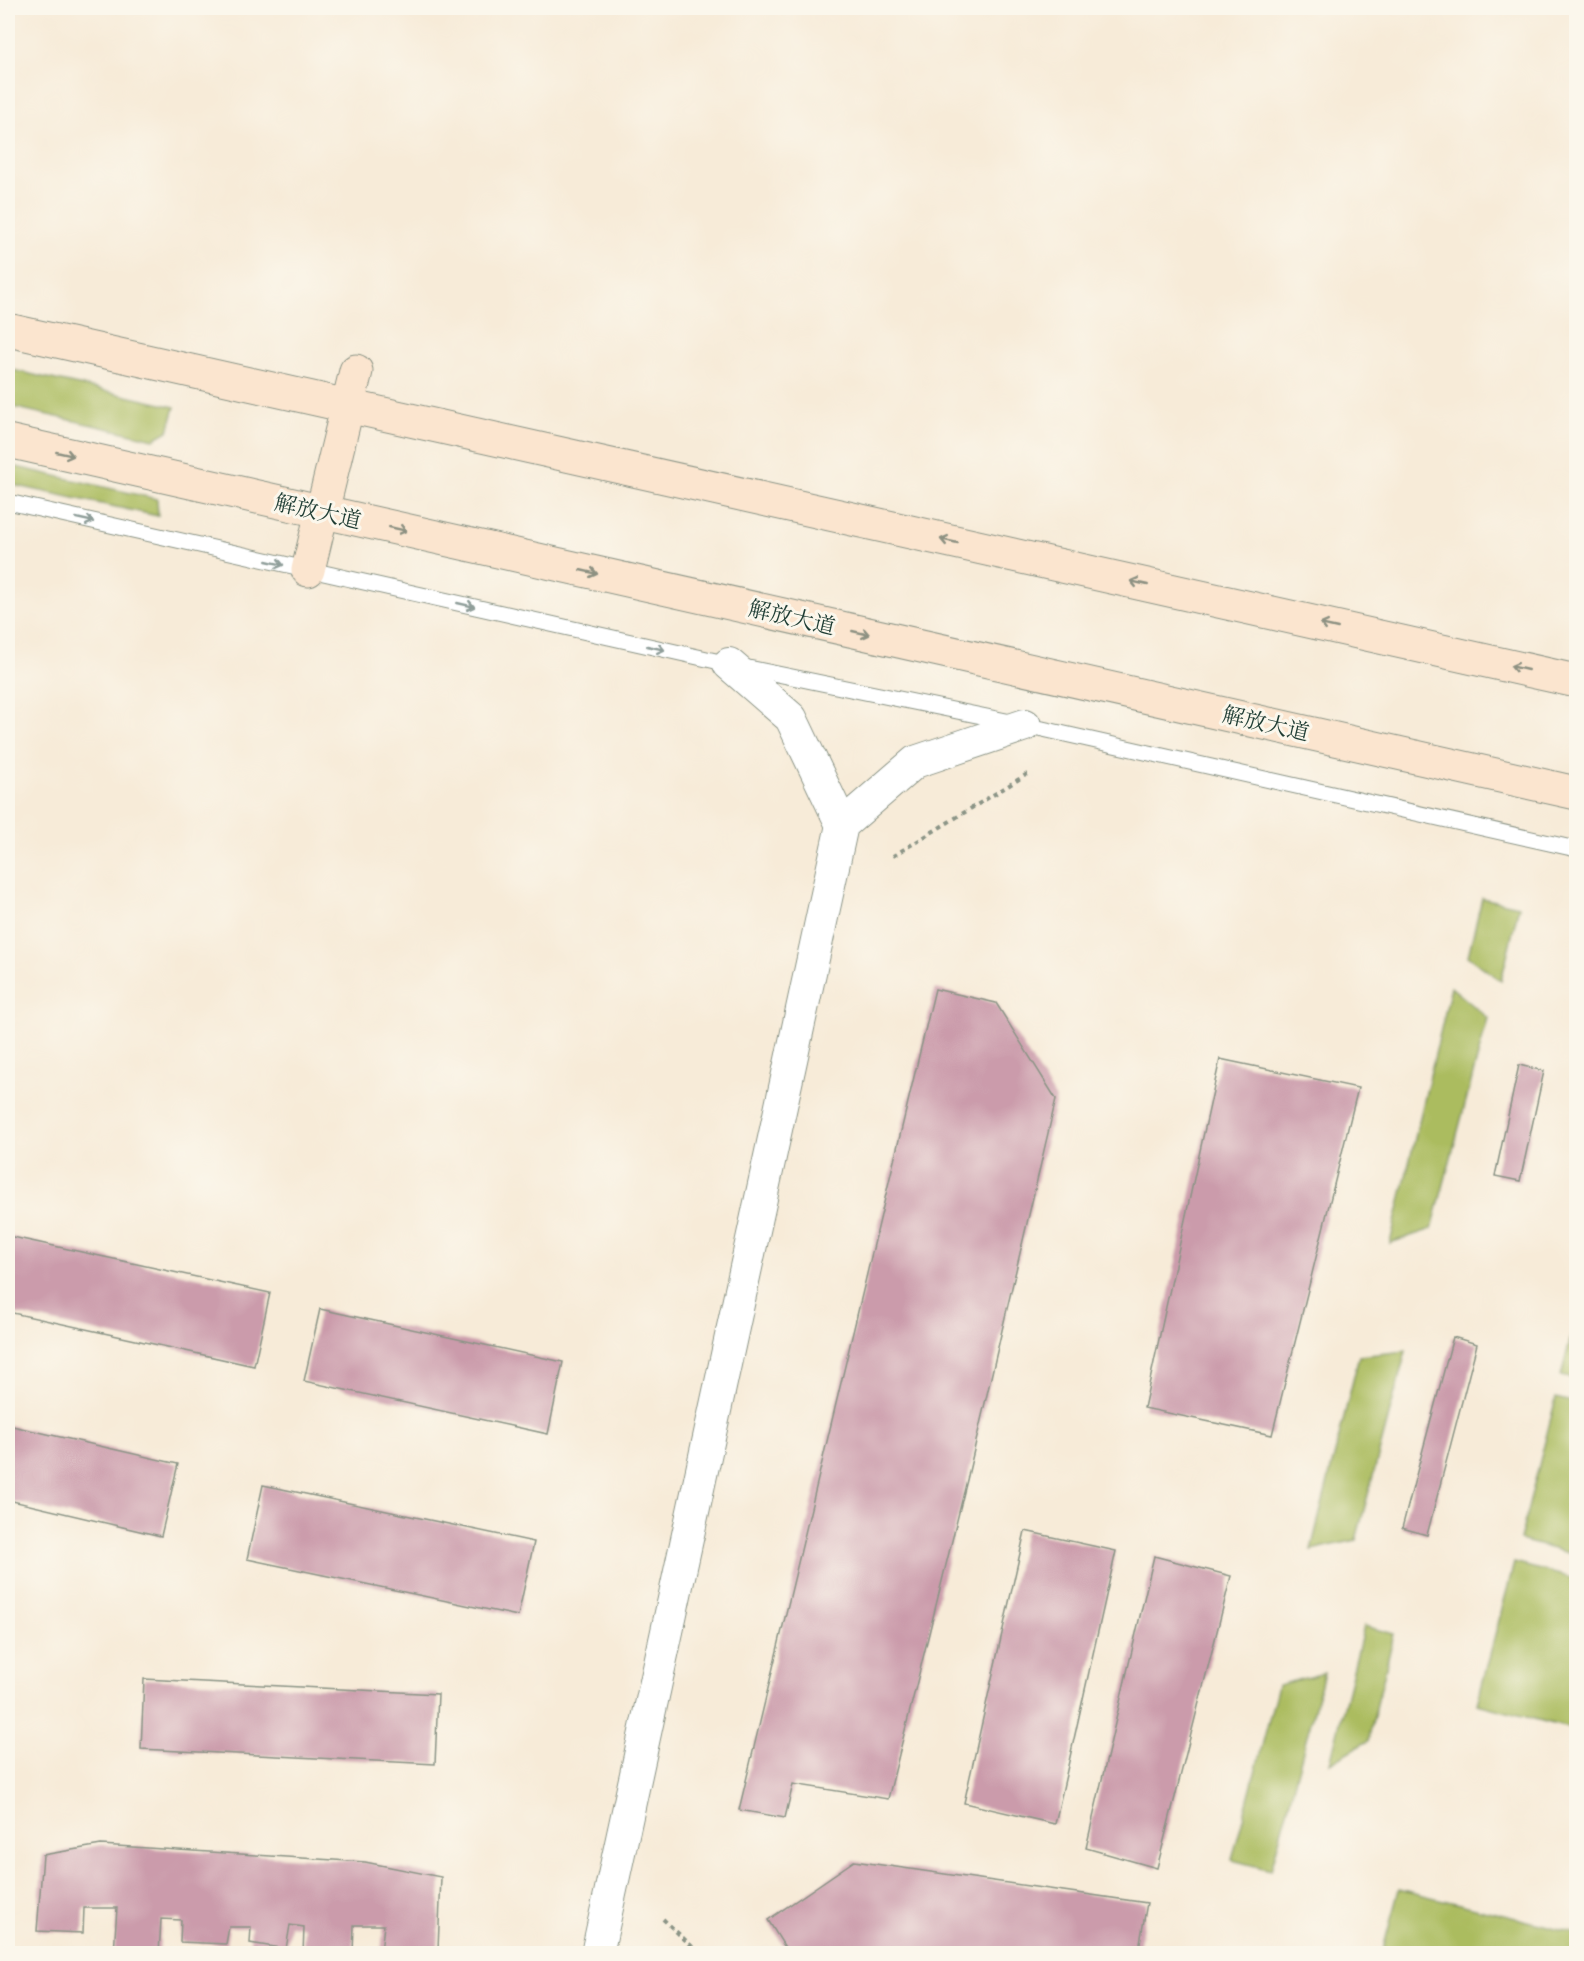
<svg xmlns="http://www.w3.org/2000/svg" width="1584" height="1961" viewBox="0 0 1584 1961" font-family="'IM FELL DW Pica','Noto Serif SC',serif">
<rect width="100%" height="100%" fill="#fbf7ec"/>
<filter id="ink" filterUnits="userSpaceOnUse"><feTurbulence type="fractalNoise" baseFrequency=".0167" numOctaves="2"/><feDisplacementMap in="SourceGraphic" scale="12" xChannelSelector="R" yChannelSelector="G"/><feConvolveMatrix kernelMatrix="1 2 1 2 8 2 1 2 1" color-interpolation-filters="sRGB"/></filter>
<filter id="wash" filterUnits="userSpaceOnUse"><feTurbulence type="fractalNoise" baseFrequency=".008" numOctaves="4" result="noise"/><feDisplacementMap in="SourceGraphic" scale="24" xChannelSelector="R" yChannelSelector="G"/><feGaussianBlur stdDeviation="1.35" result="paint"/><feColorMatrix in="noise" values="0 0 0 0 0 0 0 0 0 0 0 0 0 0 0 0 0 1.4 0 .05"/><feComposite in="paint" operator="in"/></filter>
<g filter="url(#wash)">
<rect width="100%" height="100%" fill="#f7ebd8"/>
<g fill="#abbc5f" stroke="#657c4a" stroke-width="1.5">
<polygon points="8,369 175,407 168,431 154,439 8,406"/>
<polygon points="8,465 157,499 158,516 8,484"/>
<polygon points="1482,898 1519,906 1501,981 1468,956"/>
<polygon points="1451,987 1488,1018 1432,1229 1390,1243"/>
<polygon points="1576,1317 1576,1380 1561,1376"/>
<polygon points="1406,1351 1356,1540 1311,1550 1359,1356"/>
<polygon points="1556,1398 1576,1403 1576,1555 1520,1540"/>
<polygon points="1514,1563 1576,1579 1576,1730 1477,1704"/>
<polygon points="1364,1626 1394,1634 1368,1741 1330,1763"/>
<polygon points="1324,1673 1271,1870 1232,1860 1278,1685"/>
<polygon points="1399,1889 1576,1933 1576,1953 1382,1953"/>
</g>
<g id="blocks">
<g fill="#cb9bab">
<polygon points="935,989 996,1003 1056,1099 967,1480 888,1799 793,1784 785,1818 739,1810"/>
<polygon points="1220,1059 1358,1088 1272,1435 1144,1408"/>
<polygon points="1519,1065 1544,1071 1520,1181 1495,1176"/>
<polygon points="8,1236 270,1293 254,1366 8,1312"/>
<polygon points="320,1309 563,1362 548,1434 304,1381"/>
<polygon points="1453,1337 1477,1344 1427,1535 1402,1528"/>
<polygon points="8,1425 178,1464 161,1536 8,1500"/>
<polygon points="263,1485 534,1542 518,1616 247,1559"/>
<polygon points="1025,1531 1116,1551 1055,1824 964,1803"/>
<polygon points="1154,1556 1231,1576 1157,1868 1086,1848"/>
<polygon points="144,1679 438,1694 435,1764 141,1749"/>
<polygon points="101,1845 365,1862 441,1877 438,1949 381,1952 384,1925 354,1925 353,1954 303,1954 304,1927 290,1925 286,1949 250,1943 251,1927 229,1927 226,1944 180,1942 181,1920 161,1919 159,1954 114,1953 117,1908 84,1908 83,1933 37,1931 43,1855"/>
<polygon points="854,1861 1147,1903 1138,1954 789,1954 768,1920"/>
</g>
</g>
</g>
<g filter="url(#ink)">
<use href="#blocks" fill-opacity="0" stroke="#8b9486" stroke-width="1.5"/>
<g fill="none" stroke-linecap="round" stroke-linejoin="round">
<defs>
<polyline id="service" points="8,502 729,664 1025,725 1576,849"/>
<g id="minor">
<polyline points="729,664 791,718 842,825"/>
<polyline points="597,1954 842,825 915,762 1025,725"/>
</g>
<g id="secondary">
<polyline points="8,330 1576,681"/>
<polyline points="8,441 1576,793"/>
<polyline points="308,570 356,371"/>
</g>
</defs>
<use href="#service" stroke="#8b9486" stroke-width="17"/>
<use href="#minor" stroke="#8b9486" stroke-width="34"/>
<use href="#secondary" stroke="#8b9486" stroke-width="35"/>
<g stroke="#8b9486" stroke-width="4" stroke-dasharray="4.5 4.5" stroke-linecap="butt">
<polyline points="893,856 1029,773"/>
<polyline points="663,1919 700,1954"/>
</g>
<use href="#service" stroke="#fff" stroke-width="15"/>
<use href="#minor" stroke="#fff" stroke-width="32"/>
<use href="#secondary" stroke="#fbe5cf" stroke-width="33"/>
</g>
<defs><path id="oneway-shaft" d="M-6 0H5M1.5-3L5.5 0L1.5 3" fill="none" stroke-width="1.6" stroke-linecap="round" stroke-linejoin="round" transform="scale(1.5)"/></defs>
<g stroke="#8d9182">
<use href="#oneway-shaft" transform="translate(65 454) rotate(13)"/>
<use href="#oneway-shaft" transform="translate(398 529) rotate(13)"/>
<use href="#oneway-shaft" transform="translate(949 541) rotate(-167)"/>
<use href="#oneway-shaft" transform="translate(589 572) rotate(13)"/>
<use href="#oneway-shaft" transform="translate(1139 583) rotate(-167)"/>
<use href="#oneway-shaft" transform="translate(1329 626) rotate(-167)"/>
<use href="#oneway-shaft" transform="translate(861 633) rotate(13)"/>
<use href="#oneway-shaft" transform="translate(1519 668) rotate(-167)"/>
</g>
<g stroke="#8f9e9a">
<use href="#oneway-shaft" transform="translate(85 520) rotate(13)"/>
<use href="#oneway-shaft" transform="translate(275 563) rotate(13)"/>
<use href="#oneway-shaft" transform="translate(466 605) rotate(13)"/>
<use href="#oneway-shaft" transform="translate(656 648) rotate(13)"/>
</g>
</g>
<g text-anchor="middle" stroke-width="6" stroke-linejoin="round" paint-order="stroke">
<g font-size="22" fill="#1f3d34" stroke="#fbf7ec">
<text transform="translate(318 511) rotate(13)" y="8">解放大道</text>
<text transform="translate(792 617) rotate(13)" y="8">解放大道</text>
<text transform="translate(1266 723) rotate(13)" y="8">解放大道</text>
</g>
</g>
<rect width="1584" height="1961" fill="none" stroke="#fbf7ec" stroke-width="30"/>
</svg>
